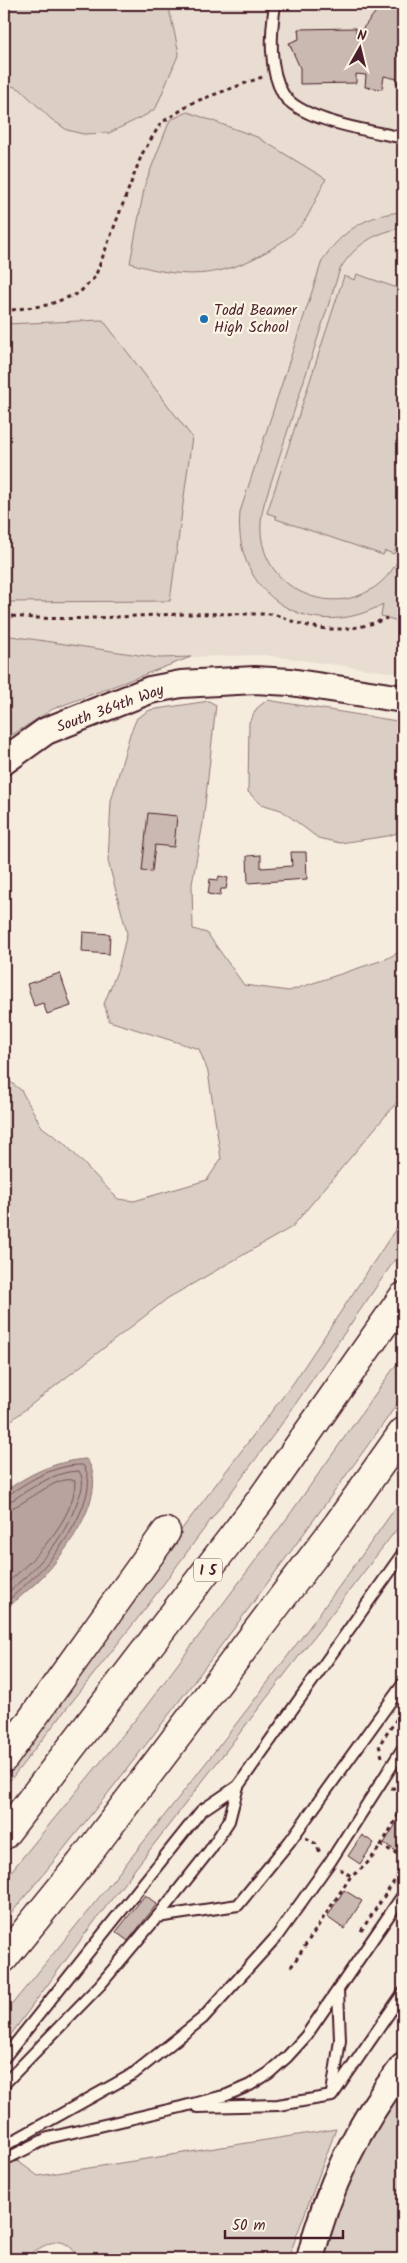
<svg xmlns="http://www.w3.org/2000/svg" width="407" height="2263" viewBox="0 0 407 2263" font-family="Kalam,sans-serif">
<rect width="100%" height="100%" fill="#f5ecde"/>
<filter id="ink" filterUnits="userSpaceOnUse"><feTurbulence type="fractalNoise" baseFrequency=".02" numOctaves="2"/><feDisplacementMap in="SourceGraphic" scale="10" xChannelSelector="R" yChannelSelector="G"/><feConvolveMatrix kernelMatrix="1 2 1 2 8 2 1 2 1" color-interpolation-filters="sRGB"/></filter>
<g filter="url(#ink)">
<polygon fill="#e8ddd0" points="4,4 403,4 403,674 264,655 159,658 4,635"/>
<g fill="#dbcec4" stroke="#927678">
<polygon points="4,4 168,4 179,53 156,108 146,115 109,133 83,134 67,130 51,119 20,89 4,83"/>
<path d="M188,112L257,137L326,179C318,193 312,211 303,223C294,235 279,244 266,252C219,279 181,279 130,263L145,184L170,120Z"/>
<path d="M403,212V228C375,232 355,245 340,269L264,504C239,599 369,640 403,549V604L398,621L381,616L383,604C311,645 232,595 240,512L322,261C341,231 368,214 403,212Z"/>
<polygon points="357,274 403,290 403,525 394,554 385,551 383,555 276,519 276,516 267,513 344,276 355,280"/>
<polygon points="103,320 192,437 170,601 4,602 4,324"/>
<polygon points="4,635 159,658 191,657 53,709 4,740"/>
<polygon points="267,700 403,722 403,831 388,836 340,843 318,838 281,810 261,804 248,792 249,722 257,708"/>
<polygon points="209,701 216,705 203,823 192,884 193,929 207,933 244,985 289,991 386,959 403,950 403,1095 292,1227 168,1298 4,1426 4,1077 21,1090 42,1127 64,1143 118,1199 134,1201 207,1180 221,1159 208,1072 199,1049 109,1021 104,1004 119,966 127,933 108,861 111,801 130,734 137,718 150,710"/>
<polygon points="403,1218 403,1248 283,1422 145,1609 4,1788 4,1762 294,1382"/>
<path d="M403,1355V1395L386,1420C263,1591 139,1760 4,1922V1880L144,1709L285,1521Z"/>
<path d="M403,1497V1521L88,1930L4,2044V2014C142,1846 278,1676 403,1497Z"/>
<polygon points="403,2084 403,2259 322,2259 349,2170"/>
<path d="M336,2129L288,2259H79C59,2223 40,2254 16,2259C12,2260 7,2259 4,2259V2167L15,2159L38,2176Z"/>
</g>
<path fill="#b8a39e" stroke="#8c6e70" d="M86,1459C111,1489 68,1549 47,1572C34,1586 18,1598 4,1611V1492C29,1474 55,1461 86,1459Z"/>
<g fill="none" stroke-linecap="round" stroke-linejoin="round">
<g stroke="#765459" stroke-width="1">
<path d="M4,1496L8,1495C30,1480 56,1464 83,1465C92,1479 88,1491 83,1506C67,1548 37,1575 4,1604"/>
<path d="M4,1502C12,1502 18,1496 25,1492C41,1482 60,1471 79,1471C85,1481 82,1490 78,1500C62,1544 38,1566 4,1596"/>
<path d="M4,1510C22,1509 58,1472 75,1481C75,1521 32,1561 4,1586"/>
</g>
</g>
<g fill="#cab9b1" stroke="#4a1f2b">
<polygon points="382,4 403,4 403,85 396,83 397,79 384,76 382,89 365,87 366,75 356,74 356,83 300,84 300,68 289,43 299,39 298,29 356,28 356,37"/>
<polygon points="148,813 177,816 174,847 155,845 152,872 142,871"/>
<polygon points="291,852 306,852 307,879 248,883 247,856 261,855 261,868 292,866"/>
<polygon points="219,876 228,878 226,889 221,889 220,896 208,894 210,879 218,880"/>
<polygon points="83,932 110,934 109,954 82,952"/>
<polygon points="60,973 71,1006 47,1014 43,1003 34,1006 27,984"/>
<polygon points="401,1816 403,1818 403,1856 384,1843"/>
<polygon points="362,1835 374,1843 360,1864 348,1856"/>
<polygon points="344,1890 362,1901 344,1929 327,1917"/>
<polygon points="145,1895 157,1904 128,1941 116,1932"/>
</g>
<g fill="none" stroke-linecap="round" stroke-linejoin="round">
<defs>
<g id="lane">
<path d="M275,4C271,32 268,68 283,94C300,121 373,131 403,138"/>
<polyline points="157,1917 238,1905 290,1841 403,1684"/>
<polyline points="4,2058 201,1811 238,1786 403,1553"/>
<polyline points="4,2084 100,1985 157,1917 210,1850 229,1821 238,1786"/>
<polyline points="332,2093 340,2040 338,1990"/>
<polyline points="197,2107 278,2105 332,2096 403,1993"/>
<polyline points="4,2146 133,2074 203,2018 277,1936 330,1862 403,1748"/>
<polyline points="4,2160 48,2138 181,2107 227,2095 250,2085 269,2073 287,2057 306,2036 403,1895"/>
</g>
<g id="secondary">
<polyline points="4,761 46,731 150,690 181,684 255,680 290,682 403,699"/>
<path d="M310,2259C327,2189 358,2124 403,2067"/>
</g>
<g id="highway">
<polyline points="4,1758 166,1532"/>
<polyline points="4,1835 260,1501 403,1297"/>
<polyline points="4,1958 81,1863 338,1524 403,1432"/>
</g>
</defs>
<use href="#lane" stroke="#4a1f2b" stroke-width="14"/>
<use href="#secondary" stroke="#4a1f2b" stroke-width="30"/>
<use href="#highway" stroke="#4a1f2b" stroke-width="31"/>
<g stroke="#4a1f2b" stroke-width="3" stroke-dasharray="4 4" stroke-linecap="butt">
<polyline points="4,311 48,305 79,293 95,277 142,154 161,123 194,102 265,76"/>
<path d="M4,615C56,622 107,617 159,615C196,613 233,614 270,614C278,614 287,620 295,622C326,633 357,631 387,618"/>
<polyline points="382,1757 379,1745 403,1710"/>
<polyline points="391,1788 403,1789"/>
<polyline points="306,1838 316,1844 321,1855"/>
<polyline points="380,1845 400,1855 401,1869"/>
<path d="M340,1869L351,1876C374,1864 391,1828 403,1806"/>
<polyline points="361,1931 403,1868"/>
<polyline points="291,1967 351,1876"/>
</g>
<use href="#lane" stroke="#fcf5e5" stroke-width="10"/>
<use href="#secondary" stroke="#fcf5e5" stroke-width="26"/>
<use href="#highway" stroke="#fcf5e5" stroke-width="28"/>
</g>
</g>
<circle fill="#1f6fb2" stroke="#fcf5e5" stroke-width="2" cx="204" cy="319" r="5"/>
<g text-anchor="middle" stroke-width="4.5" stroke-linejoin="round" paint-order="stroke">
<rect fill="#fcf5e5" stroke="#7f5f63" stroke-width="1" x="194" y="1558.5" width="28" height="23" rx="4"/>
<g font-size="14" font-weight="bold" fill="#4a1f2b">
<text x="208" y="1575">I 5</text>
</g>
<g font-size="15" fill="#4a1f2b" stroke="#fcf5e5" text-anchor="start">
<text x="214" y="315">Todd Beamer<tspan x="214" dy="17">High School</tspan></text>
</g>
<g font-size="15" fill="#4a1f2b" stroke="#fcf5e5">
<text transform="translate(110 708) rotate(-20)" y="5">South 364th Way</text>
</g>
</g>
<rect width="407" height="2263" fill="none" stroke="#fcf5e5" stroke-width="20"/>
<rect x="10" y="10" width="387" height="2243" fill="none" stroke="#4a1f2b" stroke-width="2" filter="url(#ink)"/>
<g transform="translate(360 48) rotate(8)" stroke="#fcf5e5" stroke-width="4" paint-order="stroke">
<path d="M0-4L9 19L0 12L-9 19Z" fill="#4a1f2b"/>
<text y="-8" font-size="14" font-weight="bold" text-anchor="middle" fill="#4a1f2b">N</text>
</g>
<path d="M225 2230v8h118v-8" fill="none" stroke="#4a1f2b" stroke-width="2.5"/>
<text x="232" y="2230" font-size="15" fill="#4a1f2b" stroke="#fcf5e5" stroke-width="4" paint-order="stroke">50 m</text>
</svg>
